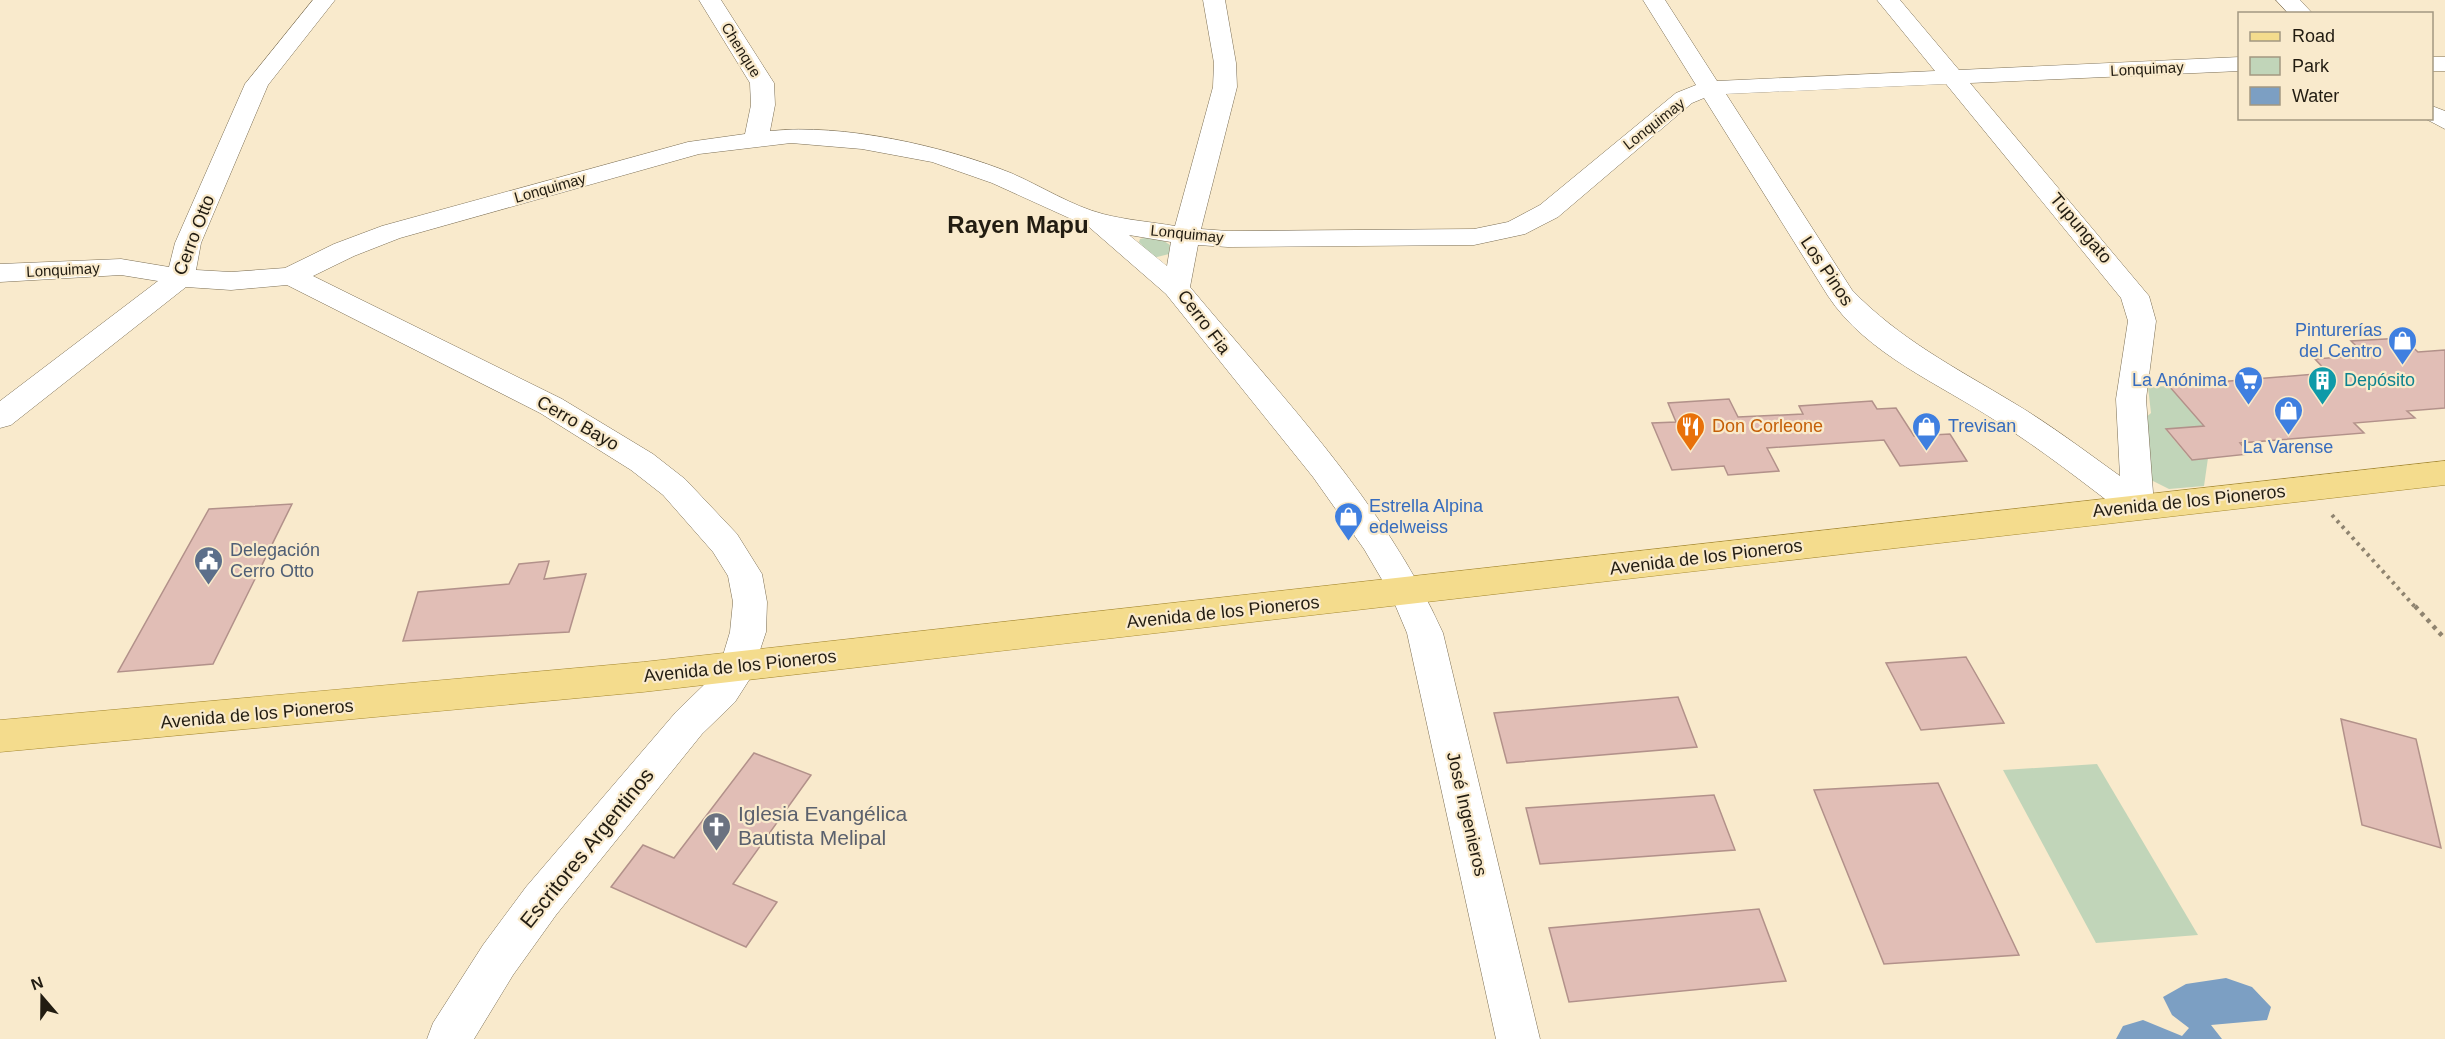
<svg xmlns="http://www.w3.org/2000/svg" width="2445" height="1039" viewBox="0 0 2445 1039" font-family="Helvetica,sans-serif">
<rect width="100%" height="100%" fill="#f9eacc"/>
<g fill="#c1d5b9">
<polygon points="1149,237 1161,239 1170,245 1169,254 1153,258 1139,242 1140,239"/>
<polygon points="2169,386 2204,426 2166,430 2191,460 2208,458 2204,486 2169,489 2151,480 2143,420 2151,413 2148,387"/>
<polygon points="2097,764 2198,935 2096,943 2003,770"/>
</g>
<polygon fill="#7c9fc3" points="2226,978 2252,987 2271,1007 2267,1020 2211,1025 2222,1039 2116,1039 2123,1026 2143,1020 2182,1036 2189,1028 2172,1015 2163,997 2186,984"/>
<g fill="#e1beb6" stroke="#b2918a" stroke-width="1.5">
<polygon points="2403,338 2418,352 2445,350 2445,408 2407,411 2415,418 2354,423 2364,433 2240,443 2249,454 2192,460 2166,429 2204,426 2169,386 2328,373 2315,359 2365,355 2351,341"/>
<polygon points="1729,399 1738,417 1803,414 1799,406 1872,401 1877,409 1896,408 1914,436 1950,434 1967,461 1900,466 1884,440 1767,448 1779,471 1728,475 1724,466 1672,470 1652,423 1676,422 1668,403"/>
<polygon points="292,504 213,664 118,672 209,509"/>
<polygon points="549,561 544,579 586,574 569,632 403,641 418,592 509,584 519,564"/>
<polygon points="1966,657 2004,723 1921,730 1886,663"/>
<polygon points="1678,697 1697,747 1507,763 1494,713"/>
<polygon points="2341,719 2416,739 2441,848 2362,825"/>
<polygon points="754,753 811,775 733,884 777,902 746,947 611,887 643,845 674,858"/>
<polygon points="1938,783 2019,955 1884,964 1814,790"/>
<polygon points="1714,795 1735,850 1540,864 1526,808"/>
<polygon points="1759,909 1786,981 1569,1002 1549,928"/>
</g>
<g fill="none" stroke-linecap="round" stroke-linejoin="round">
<defs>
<g id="street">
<path d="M313,0H335L268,85L201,243L196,270L231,272L285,268L334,244L382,226L688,142L745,134L751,105L750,83L699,0H721L774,83L775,105L770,131C842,123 944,146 1011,173C1041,186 1072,206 1103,214C1126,220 1152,222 1175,226L1213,87L1214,63L1203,0H1225L1236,63L1237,87L1201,229L1228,231L1474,229L1508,222L1540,205L1676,93L1696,85L1643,0H1665L1717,81L1935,71L1877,0H1900L1959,70L2240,57V71L1970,83L2149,296L2156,321L2146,399L2154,506L2150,515L2138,518L2126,515C2084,483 2041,449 1996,421C1940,384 1866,354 1828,296L1704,98L1692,103L1558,217L1525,234L1474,245L1228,247L1198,245L1190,287C1281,396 1384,502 1443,633L1540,1039H1496L1407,633L1391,595L1364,549L1313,477L1166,294L1089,227L992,183L932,162L862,149L791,143L699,154L400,238L354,256L313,276L562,399L653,454L685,479L737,534L762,574L767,602L766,632L751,677L735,702L702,734L556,915L513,975L474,1039H427L433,1023L483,945L526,887L676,712L709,680L721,662L730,632L733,602L728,576L713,552L663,495L631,470L540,413L287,285L231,290L186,287L11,425L0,428V401L158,281L121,275L0,282V264L121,259L169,267L175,243L245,84ZM1946,84L2121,298L2128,321L2116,399L2120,476C2085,451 2051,425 2014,403C1956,368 1899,339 1852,290L1726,94ZM1129,235L1171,242L1167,266Z"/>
<polygon points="2276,0 2300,0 2313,14 2289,14"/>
<rect x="2432" y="57" width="13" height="14"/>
<polygon points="2432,106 2445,111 2445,129 2424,118 2432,118"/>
</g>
<polygon id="primary" points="2445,461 2445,485 643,692 0,752 0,720 643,662"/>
</defs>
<use href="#street" stroke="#7b6e54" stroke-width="1"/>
<use href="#primary" stroke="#a68930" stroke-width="1"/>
<polyline stroke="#8f8470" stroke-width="4" stroke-dasharray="3 4.5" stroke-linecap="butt" points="2332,515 2416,608"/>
<polyline stroke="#8f8470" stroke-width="4.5" stroke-dasharray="4 5" stroke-linecap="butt" points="2415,606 2445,639"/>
<use href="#street" fill="#fff" fill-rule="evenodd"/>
<use href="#primary" fill="#f4dc8d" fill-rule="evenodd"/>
</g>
<defs>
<symbol id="shop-pin" viewBox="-11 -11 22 30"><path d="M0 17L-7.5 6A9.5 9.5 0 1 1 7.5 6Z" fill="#3f7fe0" stroke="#f9eacc"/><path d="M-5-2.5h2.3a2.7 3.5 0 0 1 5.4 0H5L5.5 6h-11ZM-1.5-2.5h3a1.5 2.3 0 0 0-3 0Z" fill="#fff"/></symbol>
<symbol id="supermarket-pin" viewBox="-11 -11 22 30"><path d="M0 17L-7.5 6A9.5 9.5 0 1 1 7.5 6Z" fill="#3f7fe0" stroke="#f9eacc"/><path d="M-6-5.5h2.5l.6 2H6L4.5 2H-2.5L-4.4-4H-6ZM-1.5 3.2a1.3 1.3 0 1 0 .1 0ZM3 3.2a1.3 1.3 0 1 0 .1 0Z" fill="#fff"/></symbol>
<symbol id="building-pin" viewBox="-11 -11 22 30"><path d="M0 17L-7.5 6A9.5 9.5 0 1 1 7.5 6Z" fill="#0f9aa8" stroke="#f9eacc"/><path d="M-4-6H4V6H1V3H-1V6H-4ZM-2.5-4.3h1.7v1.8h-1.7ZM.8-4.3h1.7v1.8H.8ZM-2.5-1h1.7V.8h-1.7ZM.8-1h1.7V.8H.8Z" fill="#fff"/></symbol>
<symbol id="restaurant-pin" viewBox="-11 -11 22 30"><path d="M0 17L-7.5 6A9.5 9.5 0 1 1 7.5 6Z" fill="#e8710a" stroke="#f9eacc"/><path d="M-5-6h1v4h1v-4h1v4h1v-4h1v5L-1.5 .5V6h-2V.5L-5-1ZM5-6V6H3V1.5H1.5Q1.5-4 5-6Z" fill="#fff"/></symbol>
<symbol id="civic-pin" viewBox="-11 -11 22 30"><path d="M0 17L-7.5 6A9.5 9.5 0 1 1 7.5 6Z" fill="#5c6f8a" stroke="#f9eacc"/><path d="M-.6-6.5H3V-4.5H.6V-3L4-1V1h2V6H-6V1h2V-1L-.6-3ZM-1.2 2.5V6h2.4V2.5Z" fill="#fff"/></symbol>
<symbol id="church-pin" viewBox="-11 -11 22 30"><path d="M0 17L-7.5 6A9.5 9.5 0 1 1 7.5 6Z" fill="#6b7280" stroke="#f9eacc"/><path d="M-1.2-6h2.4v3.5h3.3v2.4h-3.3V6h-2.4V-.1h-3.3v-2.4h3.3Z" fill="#fff"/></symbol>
</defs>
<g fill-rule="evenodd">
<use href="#shop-pin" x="2386" y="324" width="33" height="45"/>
<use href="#supermarket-pin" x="2232" y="364" width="33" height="45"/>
<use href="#building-pin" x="2306" y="364" width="33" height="45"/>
<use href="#shop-pin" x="2272" y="394" width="33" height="45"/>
<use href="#restaurant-pin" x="1674" y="410" width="33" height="45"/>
<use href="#shop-pin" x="1910" y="410" width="33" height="45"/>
<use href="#shop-pin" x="1332" y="500" width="33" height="45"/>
<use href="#civic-pin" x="192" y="544" width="33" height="45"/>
<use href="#church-pin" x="700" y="810" width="33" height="45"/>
</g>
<g text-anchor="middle" stroke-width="4.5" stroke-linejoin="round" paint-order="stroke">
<g font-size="15" fill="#221c11" stroke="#f9eacc">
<text transform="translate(741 50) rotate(58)" y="5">Chenque</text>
<text transform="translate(2147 69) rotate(-3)" y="5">Lonquimay</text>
<text transform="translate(1654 124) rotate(-38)" y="5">Lonquimay</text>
<text transform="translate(550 188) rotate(-16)" y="5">Lonquimay</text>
<text transform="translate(1187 234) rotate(6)" y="5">Lonquimay</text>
<text transform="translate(63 270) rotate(-3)" y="5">Lonquimay</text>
</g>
<g font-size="18" fill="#221c11" stroke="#f9eacc">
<text transform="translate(2081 228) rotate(50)" y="6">Tupungato</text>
<text transform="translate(194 235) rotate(-69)" y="6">Cerro Otto</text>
<text transform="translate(1827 271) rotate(56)" y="6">Los Pinos</text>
<text transform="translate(1204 322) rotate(53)" y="6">Cerro Fia</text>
<text transform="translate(578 423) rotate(30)" y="6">Cerro Bayo</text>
<text transform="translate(2189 501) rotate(-6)" y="6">Avenida de los Pioneros</text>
<text transform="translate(1706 557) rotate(-7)" y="6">Avenida de los Pioneros</text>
<text transform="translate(1223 612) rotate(-6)" y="6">Avenida de los Pioneros</text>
<text transform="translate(740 666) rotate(-6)" y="6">Avenida de los Pioneros</text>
<text transform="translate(257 714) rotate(-5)" y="6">Avenida de los Pioneros</text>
<text transform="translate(1467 814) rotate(77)" y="6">José Ingenieros</text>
</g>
<g font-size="18" fill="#366cbe" stroke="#f9eacc" text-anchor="end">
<text x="2382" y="336">Pinturerías<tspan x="2382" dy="21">del Centro</tspan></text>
<text x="2227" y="386">La Anónima</text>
<text x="1948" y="432" text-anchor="start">Trevisan</text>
<text x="2288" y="453" text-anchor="middle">La Varense</text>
<text x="1369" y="512" text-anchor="start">Estrella Alpina<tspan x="1369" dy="21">edelweiss</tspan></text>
</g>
<g font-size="18" fill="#0d838f" stroke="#f9eacc" text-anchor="start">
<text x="2344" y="386">Depósito</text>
</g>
<g font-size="18" fill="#c56008" stroke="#f9eacc" text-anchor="start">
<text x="1712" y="432">Don Corleone</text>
</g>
<g font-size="18" fill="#4e5e75" stroke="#f9eacc" text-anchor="start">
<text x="230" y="556">Delegación<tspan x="230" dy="21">Cerro Otto</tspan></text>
</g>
<g font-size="21" fill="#5b616d" stroke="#f9eacc" text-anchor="start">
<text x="738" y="821">Iglesia Evangélica<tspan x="738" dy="24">Bautista Melipal</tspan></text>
</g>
<g font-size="21" fill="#221c11" stroke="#f9eacc">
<text transform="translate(587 848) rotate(-51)" y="7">Escritores Argentinos</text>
</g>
<g font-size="24" font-weight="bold" fill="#221c11" stroke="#f9eacc">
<text x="1018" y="233">Rayen Mapu</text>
</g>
</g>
<rect x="2238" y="12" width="195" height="108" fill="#f9eacc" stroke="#a39881" stroke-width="1.5"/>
<rect x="2250" y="32" width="30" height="9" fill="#f4dc8d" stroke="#a39881" stroke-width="1.5"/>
<text x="2292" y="42" font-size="18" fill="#221c11">Road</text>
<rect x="2250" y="57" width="30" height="18" fill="#c1d5b9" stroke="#a39881" stroke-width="1.5"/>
<text x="2292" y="72" font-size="18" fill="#221c11">Park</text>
<rect x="2250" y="87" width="30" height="18" fill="#7c9fc3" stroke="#a39881" stroke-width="1.5"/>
<text x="2292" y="102" font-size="18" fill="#221c11">Water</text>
<g transform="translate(42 997) rotate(340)" stroke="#f9eacc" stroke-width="4.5" paint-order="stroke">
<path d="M0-4.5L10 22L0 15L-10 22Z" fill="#221c11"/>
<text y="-9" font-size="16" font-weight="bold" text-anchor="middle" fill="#221c11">N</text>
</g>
</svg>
